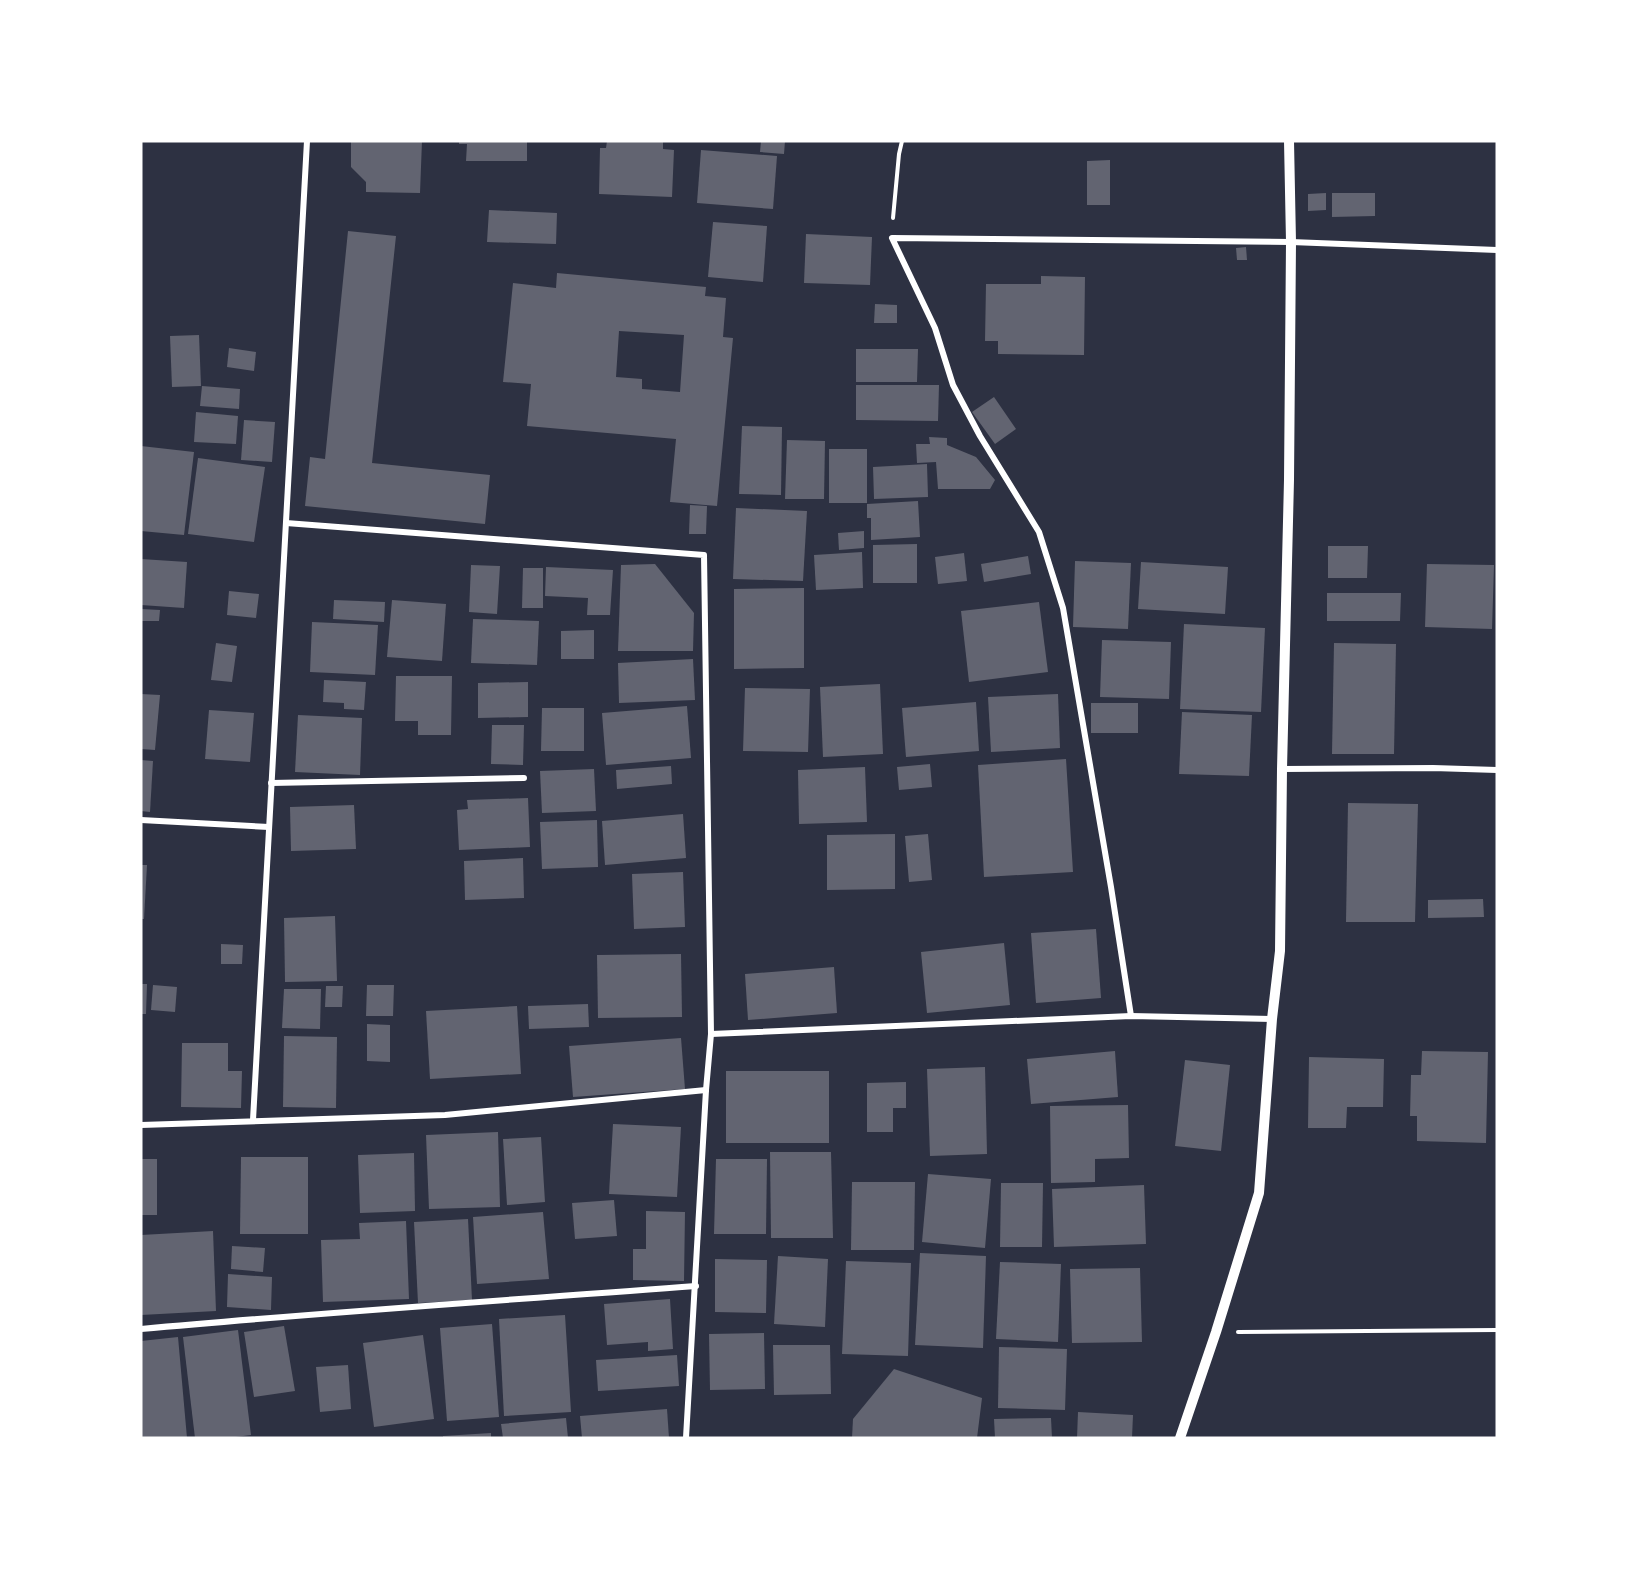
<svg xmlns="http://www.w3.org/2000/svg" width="1638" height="1579" viewBox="0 0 1638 1579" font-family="Barlow,sans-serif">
<rect width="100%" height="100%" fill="#2d3142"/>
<g fill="#626471" fill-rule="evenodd">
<polygon points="351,141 422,141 420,193 366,192 366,182 351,167"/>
<polygon points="459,141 527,141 527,161 466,161 467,144 459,144"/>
<polygon points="607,141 663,141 663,149 674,150 672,197 599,194 600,148 606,148"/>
<polygon points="761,141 785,141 784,154 760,152"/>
<polygon points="701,150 777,156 773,209 697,203"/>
<polygon points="1110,160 1110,205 1087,205 1087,161"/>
<polygon points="1326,193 1326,210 1308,211 1308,194"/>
<polygon points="1332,193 1375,193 1375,216 1332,217"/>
<polygon points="489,210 557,213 556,244 487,242"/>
<polygon points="713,222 767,226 763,282 708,277"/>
<polygon points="348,231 396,236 372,463 490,475 485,524 305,506 310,457 325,459"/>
<polygon points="806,234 872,237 870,285 804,283"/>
<polygon points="1246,247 1247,260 1237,260 1236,248"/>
<path d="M557,273L706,287L705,296L726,298L723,337L733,338L717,506L670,502L676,439L527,426L531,384L503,382L513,283L556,288ZM619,331L684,335L680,392L642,389V379L616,377Z"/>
<polygon points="1041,276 1085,277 1084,355 998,354 998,341 985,341 986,284 1041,284"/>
<polygon points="875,304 897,305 897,323 874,323"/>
<polygon points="199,335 201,386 172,387 170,336"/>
<polygon points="229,348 256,352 254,371 227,367"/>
<polygon points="856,349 918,349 917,382 856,382"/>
<polygon points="856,385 939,385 938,421 856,420"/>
<polygon points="202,386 240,389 239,409 200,406"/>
<polygon points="994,397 1016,429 995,444 972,412"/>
<polygon points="196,412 238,416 236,444 194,442"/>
<polygon points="244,420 275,422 272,462 241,460"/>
<polygon points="742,426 782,427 781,495 739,494"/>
<polygon points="929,437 947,438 947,445 976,457 995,480 990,489 938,489 936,462 917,463 916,444 930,444"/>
<polygon points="787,440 825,441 824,499 785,499"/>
<polygon points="141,446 194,452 184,535 141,531"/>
<rect x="829" y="449" width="38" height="54"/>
<polygon points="198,458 265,467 254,542 188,534"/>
<polygon points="927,464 928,497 874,499 873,467"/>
<polygon points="918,501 920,537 871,540 871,518 867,518 867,504"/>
<polygon points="690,505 707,506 706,534 689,534"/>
<polygon points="736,508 807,511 803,581 733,579"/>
<polygon points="864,531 864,548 839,550 838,533"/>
<polygon points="917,544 917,583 873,583 873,545"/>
<polygon points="1328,546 1368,546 1367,578 1328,578"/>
<polygon points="862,552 863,588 816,590 814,555"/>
<polygon points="964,553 967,581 938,584 935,557"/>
<polygon points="1028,556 1031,574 984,582 981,564"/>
<polygon points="141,559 187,562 184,608 141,605"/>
<polygon points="1075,561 1131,563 1128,629 1073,627"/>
<polygon points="1141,562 1228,567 1225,614 1138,609"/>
<polygon points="655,564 694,613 693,651 618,651 621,565"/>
<polygon points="1427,564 1494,565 1492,629 1425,627"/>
<polygon points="471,565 500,566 497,614 469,612"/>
<polygon points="546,567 613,570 610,615 587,615 588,598 545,596"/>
<polygon points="523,568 543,568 543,608 522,608"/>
<polygon points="804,588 804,668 734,669 734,589"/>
<polygon points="229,591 259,594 256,618 227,615"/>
<polygon points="1327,593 1401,593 1400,621 1327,621"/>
<polygon points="334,600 385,602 384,622 333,619"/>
<polygon points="392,600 446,604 442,661 387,657"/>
<polygon points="1039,602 1048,672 969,682 961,611"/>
<polygon points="141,609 160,610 159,621 141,621"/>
<polygon points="473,619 539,621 537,665 471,663"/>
<polygon points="312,622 378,625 375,675 310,672"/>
<polygon points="1184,624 1265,628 1261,712 1180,709"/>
<polygon points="594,630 594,659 561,659 561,631"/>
<polygon points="1102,640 1171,642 1169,699 1100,697"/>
<polygon points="216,643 237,646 232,682 211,680"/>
<polygon points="1334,643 1396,644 1394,754 1332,754"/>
<polygon points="693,659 695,700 619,703 618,663"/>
<polygon points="396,676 452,676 451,735 418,735 418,721 395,721"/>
<polygon points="324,680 366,682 364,710 344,709 344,703 323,702"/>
<polygon points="528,682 528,717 478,718 478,683"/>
<polygon points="880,684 883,754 823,757 820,687"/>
<polygon points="745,688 810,689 808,752 743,751"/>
<polygon points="141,694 160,695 155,750 141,749"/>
<polygon points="1058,694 1060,748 991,752 988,697"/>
<polygon points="976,702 979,751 906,757 902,708"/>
<rect x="1091" y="703" width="47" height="30"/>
<polygon points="687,706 691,758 606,765 602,713"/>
<polygon points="542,708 584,708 584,751 541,751"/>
<polygon points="209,710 254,713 250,762 205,759"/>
<polygon points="1182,712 1252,715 1249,776 1179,774"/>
<polygon points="298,715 362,718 360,775 295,772"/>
<polygon points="492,725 524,725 523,765 491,764"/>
<polygon points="1066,759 1073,872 984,877 978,765"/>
<polygon points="141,760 153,761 150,812 141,811"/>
<polygon points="930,764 932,787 899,790 897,767"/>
<polygon points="671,766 672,784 617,789 616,770"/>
<polygon points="865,767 867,822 799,824 798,770"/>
<polygon points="594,769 596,811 542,813 540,771"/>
<polygon points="528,798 530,847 459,850 457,810 468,809 467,800"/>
<polygon points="1348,803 1418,804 1415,922 1346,922"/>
<polygon points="354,805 356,849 291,851 290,807"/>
<polygon points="683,814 686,858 605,865 602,821"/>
<polygon points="597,820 598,867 542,869 540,822"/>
<polygon points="895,834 895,889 827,890 827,835"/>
<polygon points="928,834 932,880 909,882 905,836"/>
<polygon points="523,858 524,898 465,900 464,861"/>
<polygon points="141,865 147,865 144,919 141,919"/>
<polygon points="683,872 685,927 634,929 632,874"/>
<polygon points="1483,899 1484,917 1428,918 1428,900"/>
<polygon points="335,916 337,981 285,982 284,918"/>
<polygon points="1096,929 1101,998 1036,1003 1031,933"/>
<polygon points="1004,943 1010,1005 927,1013 921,952"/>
<polygon points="221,944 243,945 242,964 221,964"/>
<polygon points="681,954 682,1017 598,1018 597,955"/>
<polygon points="834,967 837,1013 748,1020 745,974"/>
<polygon points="141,984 147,984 146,1014 141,1014"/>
<polygon points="153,985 177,987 175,1012 151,1010"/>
<polygon points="367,985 394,985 393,1016 366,1016"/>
<polygon points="326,986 343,986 342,1007 325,1007"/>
<polygon points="284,989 321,989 320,1029 282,1028"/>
<polygon points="588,1004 589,1027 529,1029 528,1006"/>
<polygon points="517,1006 521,1074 430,1079 426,1011"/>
<polygon points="367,1024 390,1025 390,1062 367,1061"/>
<polygon points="284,1036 337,1037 336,1108 283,1107"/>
<polygon points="681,1038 685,1089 573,1097 569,1046"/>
<polygon points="182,1043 228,1043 228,1071 242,1071 241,1108 181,1107"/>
<polygon points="1115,1051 1118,1097 1031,1104 1027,1059"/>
<polygon points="1422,1051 1488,1052 1486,1143 1417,1141 1417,1116 1410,1116 1411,1075 1421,1075"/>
<polygon points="1309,1057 1384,1059 1383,1107 1347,1107 1346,1128 1308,1128"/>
<polygon points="1185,1060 1230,1065 1221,1151 1175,1146"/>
<polygon points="985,1067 987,1154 930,1156 927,1069"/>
<rect x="726" y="1071" width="103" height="72"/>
<polygon points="906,1082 906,1108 893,1108 893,1132 867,1132 867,1083"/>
<polygon points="1128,1105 1129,1158 1095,1159 1095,1182 1051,1183 1050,1106"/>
<polygon points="613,1124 681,1127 677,1197 609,1194"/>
<polygon points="498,1132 500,1207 429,1209 426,1135"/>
<polygon points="541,1137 545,1202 507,1205 503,1139"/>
<polygon points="770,1152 831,1152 833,1238 771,1238"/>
<polygon points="414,1153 415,1211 360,1213 358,1155"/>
<polygon points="241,1157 308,1157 308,1234 240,1234"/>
<rect x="141" y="1159" width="16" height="56"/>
<polygon points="716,1159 767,1159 766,1234 714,1234"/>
<polygon points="928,1174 991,1179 985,1248 922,1242"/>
<polygon points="852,1182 915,1182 914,1250 851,1250"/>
<polygon points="1001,1183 1043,1183 1042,1247 1000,1247"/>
<polygon points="1144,1185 1146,1244 1054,1247 1052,1189"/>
<polygon points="614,1200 617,1236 575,1239 572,1203"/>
<polygon points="646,1211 685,1212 684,1281 633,1280 633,1249 646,1249"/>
<polygon points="543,1212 549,1279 477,1284 473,1217"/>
<polygon points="468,1219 472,1300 418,1303 414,1222"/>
<polygon points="406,1221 409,1299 323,1302 321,1240 360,1239 359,1223"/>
<polygon points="213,1231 216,1311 141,1315 141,1235"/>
<polygon points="232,1246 265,1248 263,1272 231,1269"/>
<polygon points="920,1253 986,1256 983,1348 915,1345"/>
<polygon points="778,1256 828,1259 825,1327 774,1324"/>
<polygon points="715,1259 767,1260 766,1313 715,1312"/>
<polygon points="846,1261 911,1263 908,1356 842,1354"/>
<polygon points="1000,1262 1061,1264 1058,1342 996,1339"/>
<polygon points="1140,1268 1142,1342 1072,1343 1070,1269"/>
<polygon points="228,1274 272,1277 271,1310 227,1307"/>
<polygon points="670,1299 673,1349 648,1351 648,1342 607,1345 604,1304"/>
<polygon points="565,1315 571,1412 504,1416 499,1319"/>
<polygon points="492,1324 499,1417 447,1421 440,1328"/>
<polygon points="284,1326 295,1391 254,1397 244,1332"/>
<polygon points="238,1330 251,1435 228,1438 195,1438 183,1337"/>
<polygon points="764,1333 765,1389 710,1390 709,1334"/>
<polygon points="423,1335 434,1419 374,1427 363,1343"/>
<polygon points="178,1337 187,1438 141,1438 141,1341"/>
<polygon points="773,1345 830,1345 831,1394 774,1395"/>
<polygon points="999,1347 1067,1349 1065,1410 998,1408"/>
<polygon points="677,1355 679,1386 598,1391 596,1360"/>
<polygon points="348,1365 351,1409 320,1412 316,1367"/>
<polygon points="894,1369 982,1398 977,1438 852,1438 853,1419"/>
<polygon points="667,1409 669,1438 582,1438 580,1416"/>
<polygon points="1078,1412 1133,1415 1132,1438 1077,1438"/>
<polygon points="566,1418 568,1438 503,1438 501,1424"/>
<polygon points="1051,1418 1052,1438 995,1438 994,1419"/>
<polygon points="491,1433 491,1438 443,1438 443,1436"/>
</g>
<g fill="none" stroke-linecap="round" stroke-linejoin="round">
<g stroke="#fff" stroke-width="4">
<polyline points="893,218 899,154 902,141"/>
<polyline points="1238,1332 1497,1330"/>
</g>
<g stroke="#fff" stroke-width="6">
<polyline points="286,523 704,555 711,1034 706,1090 686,1438"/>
<polyline points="1282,769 1433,768 1497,770"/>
<polyline points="271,783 524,778"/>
<polyline points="141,820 269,827"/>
<polyline points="1131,1016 1111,887 1063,608 1039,532 980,436 953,385 935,328 892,238 1291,242 1497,250"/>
<polyline points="711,1034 1131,1016 1272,1019"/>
<polyline points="253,1120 307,141"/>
<polyline points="141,1125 445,1115 706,1090"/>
<path d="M141,1329C326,1312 511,1300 696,1286"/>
</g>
<polyline stroke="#fff" stroke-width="10" points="1180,1438 1216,1332 1259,1193 1272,1019 1280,951 1282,769 1289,480 1291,242 1289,141"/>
</g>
<rect width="1638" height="1579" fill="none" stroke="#ffffff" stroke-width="285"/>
</svg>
